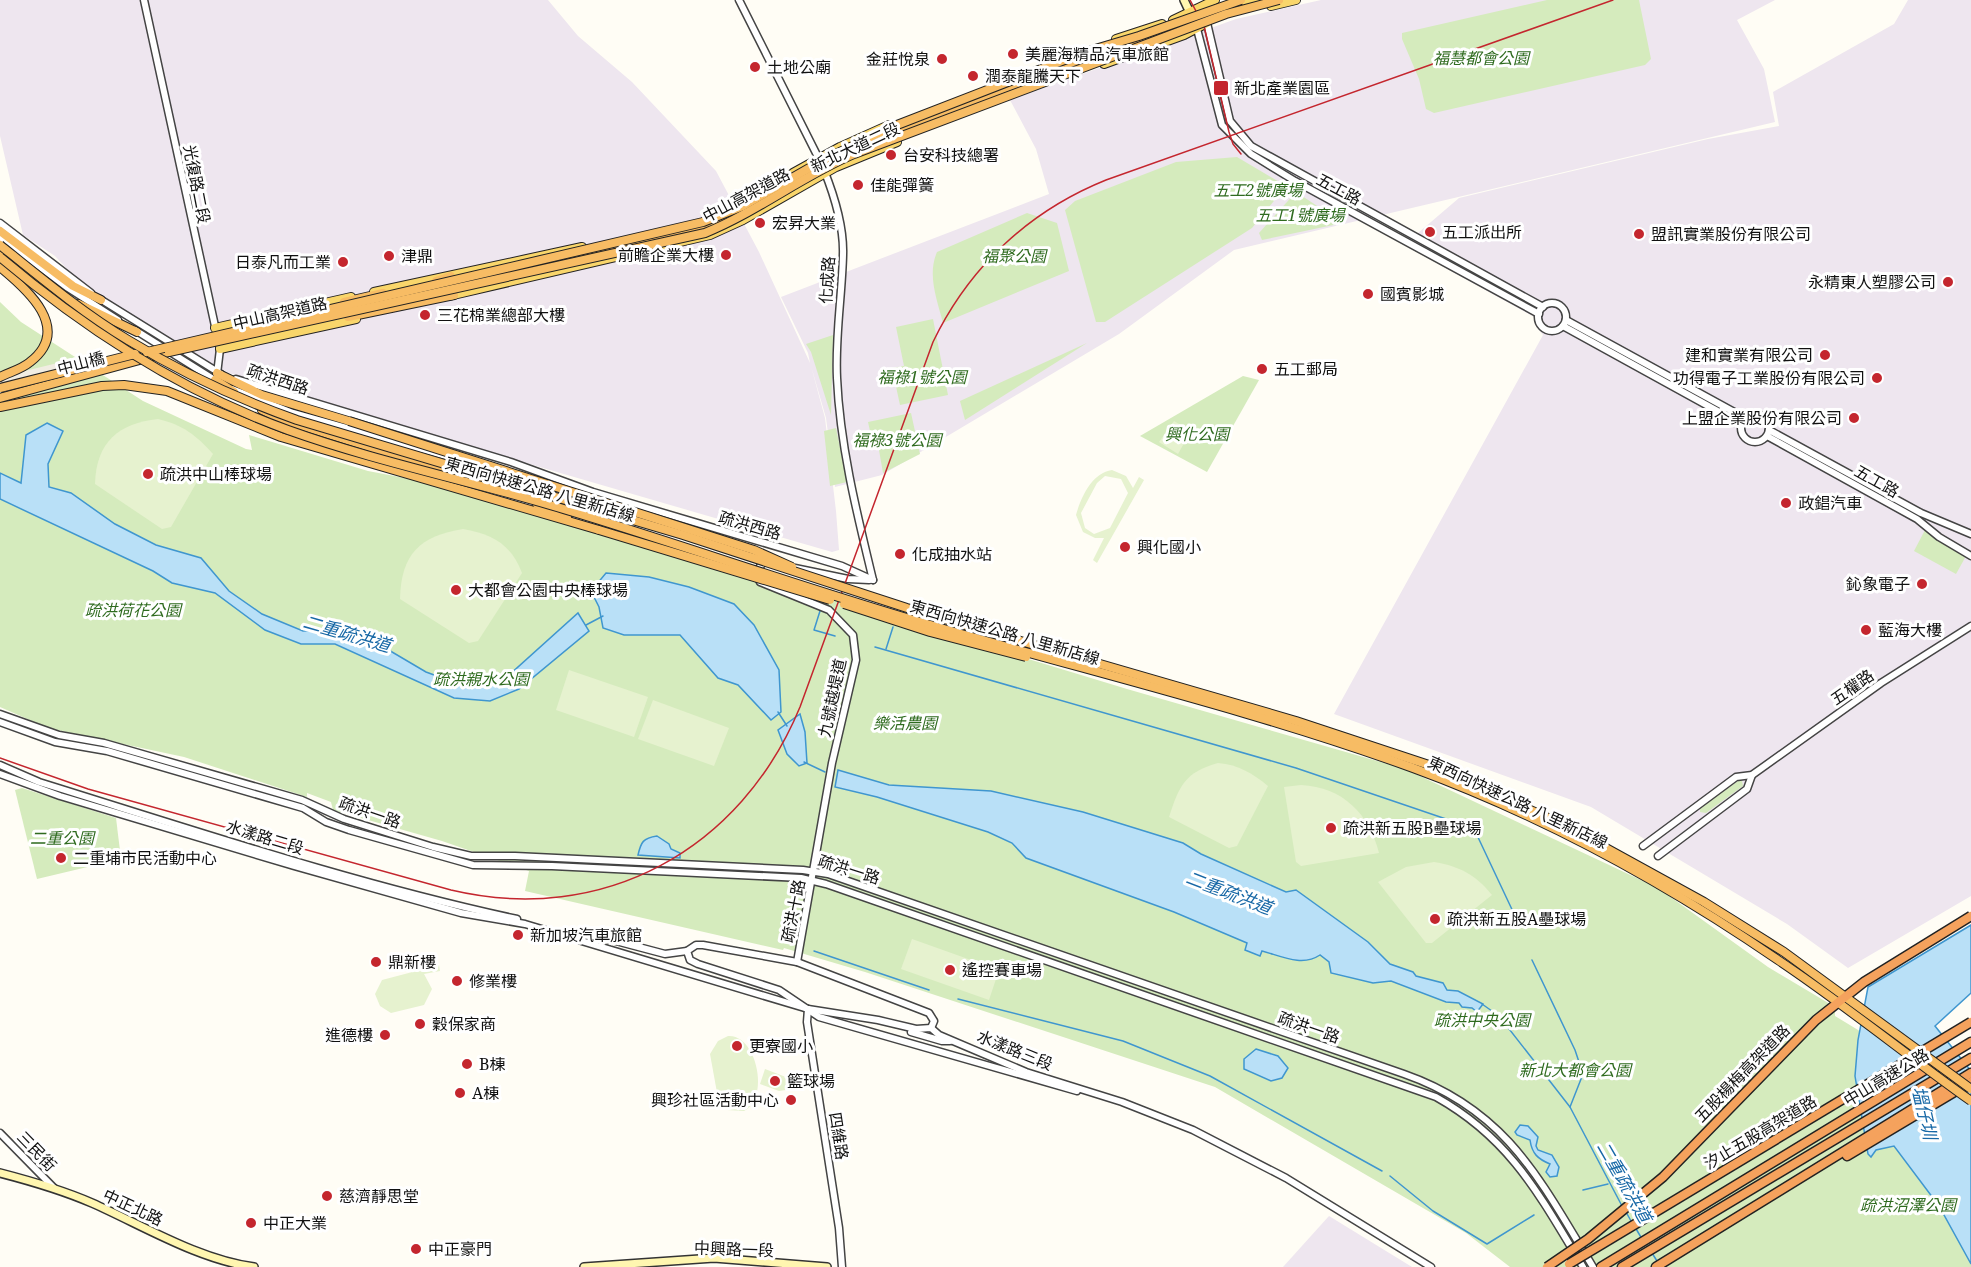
<svg xmlns="http://www.w3.org/2000/svg" width="1971" height="1267" viewBox="0 0 1971 1267" font-family="'Noto Serif','Noto Sans TC',serif">
<rect width="100%" height="100%" fill="#fffdf5"/>
<g fill="#eee6ef">
<polygon points="0,0 548,0 578,36 632,82 716,171 759,252 810,363 808,353 781,297 1049,194 1036,149 1010,100 1236,19 1321,0 1775,0 1737,20 1764,69 1775,122 1234,250 1119,334 882,475 835,487 826,418 811,366 825,418 836,511 839,550 832,552 340,409 223,371 78,281 55,256 23,235 0,136"/>
<polygon points="1908,0 1971,0 1971,896 1848,968 1787,924 1591,807 1334,714 1543,335 1535,325 1534,317 1404,245 1459,198 1708,139 1779,126 1773,92 1894,24"/>
<polygon points="1329,1216 1412,1267 1283,1267"/>
</g>
<g fill="#d5ebbd">
<polygon points="1547,0 1639,0 1651,59 1645,65 1434,113 1426,109 1419,79 1402,39 1402,33"/>
<polygon points="1237,157 1286,186 1252,228 1105,322 1096,322 1065,210 1075,201 1176,162"/>
<polygon points="1296,192 1343,223 1262,240 1259,233"/>
<path d="M1027,213L1057,223L1069,271L943,323C937,299 927,275 937,252Z"/>
<polygon points="0,302 21,322 143,401 246,449 252,450 249,435 368,471 484,493 1127,689 1405,769 1658,888 1768,967 1835,1007 1835,1016 1896,1053 1971,1114 1971,1267 1510,1267 1466,1233 1215,1087 865,972 784,948 783,950 525,891 529,871 442,841 333,810 331,802 307,793 307,797 184,757 48,728 0,707"/>
<polygon points="933,319 948,395 900,405 892,368 904,366 896,327"/>
<polygon points="833,335 831,415 811,352 806,344"/>
<polygon points="1087,343 965,420 960,401"/>
<polygon points="1243,376 1259,380 1207,472 1140,436"/>
<polygon points="911,413 920,454 883,473 876,433 870,431 868,422"/>
<polygon points="836,428 847,482 830,486 824,431"/>
<polygon points="1925,530 1966,556 1956,574 1914,551"/>
<polygon points="1738,781 1742,781 1743,786 1706,813 1700,812 1700,808"/>
<polygon points="22,788 116,818 121,859 37,879 15,790"/>
</g>
<g fill="#e6f2cf" fill-rule="evenodd">
<path d="M158,419C183,425 196,435 213,454L171,527L162,529L95,484C96,442 119,423 158,419Z"/>
<polygon points="1174,421 1191,431 1178,454 1159,442"/>
<path d="M1112,470L1126,476L1133,488L1139,477L1144,480L1097,563L1093,560L1104,538H1095L1083,532L1076,515C1081,497 1092,473 1112,470ZM1105,476L1121,479L1128,493L1110,528L1094,534L1085,528L1081,513L1097,483Z"/>
<path d="M463,529C492,534 511,544 522,573L478,641L469,643L400,599C401,554 420,536 463,529Z"/>
<polygon points="569,670 648,697 634,737 556,710"/>
<polygon points="653,700 729,728 714,766 638,739"/>
<path d="M1218,763C1239,765 1252,773 1268,786L1237,846L1229,848L1169,817C1179,786 1185,772 1218,763Z"/>
<path d="M1301,785C1343,787 1369,814 1379,853L1301,866L1296,862L1284,787Z"/>
<path d="M1434,862C1459,866 1476,875 1492,895L1432,943H1426L1378,882L1406,867Z"/>
<polygon points="912,939 999,970 989,1000 901,969"/>
<polygon points="439,965 440,971 424,974 432,989 424,1005 391,1013 380,1006 375,994 382,980"/>
<path d="M728,1036C757,1034 770,1099 744,1111L727,1110L718,1098L710,1054L718,1041Z"/>
<polygon points="765,1069 791,1079 786,1090 779,1091 760,1084"/>
</g>
<polygon fill="#f1ede2" points="74,359 100,375 0,399 0,377"/>
<g fill="#b9e0f7" stroke="#3f96cf" stroke-width="1.5">
<polygon points="47,423 63,431 48,464 49,487 71,493 115,524 156,545 201,558 229,591 262,614 303,631 328,630 387,649 426,672 456,683 486,686 509,675 578,613 589,631 519,689 490,701 454,698 335,644 301,644 265,630 215,593 172,583 153,571 0,499 0,473 21,483 26,435"/>
<polygon points="606,573 649,577 689,587 734,604 754,625 779,670 781,712 771,720 738,685 718,678 680,635 624,635 603,628 599,607 591,591"/>
<polygon points="800,714 805,732 807,763 799,766 787,754 778,730"/>
<path d="M838,770L889,785L991,791L1083,812L1183,843L1201,854L1286,892L1296,890L1368,942L1390,964L1413,972L1416,976L1443,983L1447,990L1458,991L1483,1004L1477,1012L1472,1008L1462,1007L1459,1003L1446,1002L1391,981L1373,983L1331,973L1329,962L1320,955C1302,967 1281,956 1262,951L1260,956L1245,950L1247,943L1174,912L1026,858L1012,843L988,832L877,797L835,787Z"/>
<path d="M657,836L669,844L671,849L680,853V858L638,855C641,842 643,838 657,836Z"/>
<polygon points="1971,925 1971,993 1935,1026 1971,1071 1971,1264 1939,1206 1894,1146 1876,1150 1871,1157 1868,1154 1855,1076 1858,1040 1868,987"/>
<polygon points="1256,1049 1278,1056 1288,1068 1282,1078 1271,1081 1244,1069 1244,1059"/>
<path d="M1520,1125L1528,1126L1538,1137L1536,1146L1538,1150L1552,1155L1559,1167L1557,1176L1550,1177L1546,1172L1550,1164C1538,1159 1532,1154 1530,1140L1517,1135L1515,1132Z"/>
</g>
<g fill="none" stroke-linecap="round" stroke-linejoin="round">
<g stroke="#3f96cf" stroke-width="1.5">
<polyline points="820,611 814,630 835,636"/>
<polyline points="586,625 603,616"/>
<polyline points="875,647 1296,768 1449,820 1476,833 1516,918"/>
<polyline points="886,649 893,627"/>
<polyline points="778,712 787,726"/>
<polyline points="804,762 825,772"/>
<polyline points="814,951 929,990"/>
<polyline points="1532,960 1575,1050 1583,1074 1570,1107"/>
<polyline points="958,999 1123,1041 1210,1076 1382,1171"/>
<polyline points="1482,1004 1499,1016 1570,1107 1622,1206"/>
<polyline points="1390,1176 1433,1211 1487,1244 1534,1215"/>
<polyline points="1583,1190 1608,1184"/>
<polyline points="1626,1212 1631,1221"/>
<polyline points="1635,1227 1642,1239"/>
<polyline points="1652,1253 1657,1261"/>
</g>
<defs>
<g id="tertiary">
<polyline points="144,0 220,349 217,374"/>
<polyline points="739,0 820,161"/>
<polyline points="1207,23 1230,121 1251,146 1543,307"/>
<polyline points="1197,29 1222,125 1251,154 1295,181 1539,314"/>
<path d="M824,170C834,195 844,227 843,255C842,296 835,336 837,378C840,446 857,514 873,580"/>
<polyline points="0,223 91,293"/>
<polyline points="0,237 68,288 118,320"/>
<polyline points="100,299 221,374"/>
<circle cx="1552" cy="317" r="14"/>
<polyline points="1566,320 1745,418"/>
<polyline points="1563,326 1741,424"/>
<polyline points="135,330 218,382"/>
<polyline points="236,379 511,462 593,492 842,566 873,580"/>
<polyline points="232,389 293,413 460,460"/>
<circle cx="1755" cy="428" r="14"/>
<polyline points="1769,430 1921,513 1971,534"/>
<polyline points="1767,436 1917,519 1939,537 1971,556"/>
<path d="M766,561C758,566 755,574 760,582L829,610L853,635L856,660L832,763L797,962"/>
<polyline points="790,567 848,579 869,580"/>
<path d="M0,714L59,735L104,743L302,800L344,819L433,847L471,856H515L803,870L828,874L1404,1074C1507,1110 1540,1180 1593,1267"/>
<path d="M0,722L55,742L107,751L303,808L326,822L349,830L473,865L552,866L801,878L826,884L1436,1097C1511,1139 1540,1196 1583,1267"/>
<path d="M0,765L39,782C197,831 355,884 517,919"/>
<polyline points="0,774 60,796 294,866 461,913 525,924 808,1009 878,1020 916,1029 931,1028 939,1035 1026,1072 1122,1102 1193,1130 1286,1178 1431,1267"/>
<polyline points="1643,846 1736,777 1752,775 1881,683 1971,626"/>
<polyline points="1658,856 1747,789 1752,775"/>
<polyline points="568,935 597,936 665,954 687,951"/>
<polyline points="808,1009 807,1022 839,1228 842,1267"/>
<polyline points="931,1028 934,1021 929,1013 797,962 703,945 696,945 687,951 690,960 698,964 779,990 819,1017 1077,1091"/>
<polyline points="911,1032 942,1041 950,1041"/>
<polyline points="0,1133 54,1188"/>
</g>
<g id="secondary">
<polyline points="1184,0 1192,17"/>
<path d="M0,1173C31,1181 62,1190 92,1203C142,1225 199,1260 254,1267"/>
<polyline points="584,1267 714,1258 827,1267"/>
</g>
<g id="primary">
<polyline points="1271,6 1296,0"/>
<polyline points="1204,15 1261,0"/>
<polyline points="1173,20 1215,0"/>
<polyline points="1116,39 1162,24"/>
<polyline points="1104,64 1184,35 1207,23"/>
<polyline points="793,173 840,147 889,125"/>
<polyline points="374,292 582,247"/>
<polyline points="449,296 710,235 743,220 836,167 897,142"/>
<polyline points="215,328 351,297"/>
<polyline points="220,349 356,319"/>
</g>
<g id="trunk">
<polyline points="1195,23 1208,16"/>
<polyline points="858,149 1000,90 1175,30"/>
<polyline points="0,231 73,286 101,300"/>
<polyline points="0,252 45,285"/>
<path d="M0,267C27,289 73,329 30,362C22,369 10,372 0,377"/>
<polyline points="475,279 685,232 709,225 744,208"/>
<polyline points="436,281 451,276"/>
<polyline points="344,302 383,293"/>
<polyline points="79,304 137,332"/>
<polyline points="348,317 454,295"/>
<polyline points="217,373 262,395 349,421"/>
<polyline points="215,380 234,392"/>
<polyline points="0,398 169,352"/>
<polyline points="0,407 102,386 124,385 167,391 281,437 599,530"/>
<polyline points="262,410 280,419 487,484"/>
<polyline points="537,504 567,517"/>
</g>
<g id="motorway">
<polyline points="1847,1156 1971,1082"/>
<polyline points="1601,1267 1971,1042"/>
<polyline points="1622,1267 1971,1058"/>
<polyline points="1656,1267 1971,1073"/>
</g>
</defs>
<use href="#tertiary" stroke="#444" stroke-width="9"/>
<use href="#secondary" stroke="#333" stroke-width="10"/>
<use href="#primary" stroke="#222" stroke-width="10"/>
<use href="#trunk" stroke="#222" stroke-width="10"/>
<use href="#motorway" stroke="#222" stroke-width="11"/>
<use href="#tertiary" stroke="#fff" stroke-width="6"/>
<use href="#secondary" stroke="#fff6b0" stroke-width="7"/>
<use href="#primary" stroke="#f9d66b" stroke-width="8"/>
<use href="#trunk" stroke="#f7bc64" stroke-width="8"/>
<use href="#motorway" stroke="#f5a25d" stroke-width="8"/>
<g stroke="#c4262e" stroke-width="1.5">
<polyline points="1190,0 1204,26 1229,132 1233,144 1241,154"/>
<path d="M0,758L88,789L451,890C603,926 741,850 800,707L933,342C969,267 1029,211 1106,180L1613,0"/>
</g>
<defs>
<g id="trunk-bridge">
<path d="M0,245C41,278 83,313 128,340C182,373 238,399 297,420L683,535L907,608L1296,721L1429,765L1564,825L1704,902L1784,952L1971,1089"/>
<path d="M0,257C85,329 183,392 288,430C380,463 477,482 570,511C695,549 818,593 944,629C1100,674 1259,712 1413,768C1541,815 1666,883 1778,960C1844,1004 1906,1055 1971,1101"/>
<polyline points="147,352 703,222 743,206 825,159 897,125 1085,52 1139,36 1241,0"/>
<path d="M169,352L705,233C757,212 802,176 854,154L1226,14L1279,0"/>
<polyline points="0,388 135,354"/>
<polyline points="349,421 754,550 792,567"/>
<polyline points="599,530 830,600"/>
<polyline points="844,604 930,632 1026,657"/>
</g>
<g id="motorway-bridge">
<polyline points="1569,1264 1971,1022"/>
<polyline points="1547,1267 1588,1239 1663,1177 1816,1020 1864,982 1971,916"/>
</g>
</defs>
<use href="#trunk-bridge" stroke="#222" stroke-width="10" stroke-linecap="butt"/>
<use href="#motorway-bridge" stroke="#222" stroke-width="11" stroke-linecap="butt"/>
<use href="#trunk-bridge" stroke="#f7bc64" stroke-width="8"/>
<use href="#motorway-bridge" stroke="#f5a25d" stroke-width="8"/>
</g>
<g fill="#c4262e" stroke="#fff" stroke-width="2">
<circle cx="1013" cy="54" r="6"/>
<circle cx="942" cy="59" r="6"/>
<circle cx="755" cy="67" r="6"/>
<circle cx="973" cy="76" r="6"/>
<rect x="1213" y="80" width="16" height="16" rx="3"/>
<circle cx="891" cy="155" r="6"/>
<circle cx="858" cy="185" r="6"/>
<circle cx="760" cy="223" r="6"/>
<circle cx="1430" cy="232" r="6"/>
<circle cx="1639" cy="234" r="6"/>
<circle cx="726" cy="255" r="6"/>
<circle cx="389" cy="256" r="6"/>
<circle cx="343" cy="262" r="6"/>
<circle cx="1948" cy="282" r="6"/>
<circle cx="1368" cy="294" r="6"/>
<circle cx="425" cy="315" r="6"/>
<circle cx="1825" cy="355" r="6"/>
<circle cx="1262" cy="369" r="6"/>
<circle cx="1877" cy="378" r="6"/>
<circle cx="1854" cy="418" r="6"/>
<circle cx="148" cy="474" r="6"/>
<circle cx="1786" cy="503" r="6"/>
<circle cx="1125" cy="547" r="6"/>
<circle cx="900" cy="554" r="6"/>
<circle cx="1922" cy="584" r="6"/>
<circle cx="456" cy="590" r="6"/>
<circle cx="1866" cy="630" r="6"/>
<circle cx="1331" cy="828" r="6"/>
<circle cx="61" cy="858" r="6"/>
<circle cx="1435" cy="919" r="6"/>
<circle cx="518" cy="935" r="6"/>
<circle cx="376" cy="962" r="6"/>
<circle cx="950" cy="970" r="6"/>
<circle cx="457" cy="981" r="6"/>
<circle cx="420" cy="1024" r="6"/>
<circle cx="385" cy="1035" r="6"/>
<circle cx="737" cy="1046" r="6"/>
<circle cx="467" cy="1064" r="6"/>
<circle cx="775" cy="1081" r="6"/>
<circle cx="460" cy="1093" r="6"/>
<circle cx="791" cy="1100" r="6"/>
<circle cx="327" cy="1196" r="6"/>
<circle cx="251" cy="1223" r="6"/>
<circle cx="416" cy="1249" r="6"/>
</g>
<g text-anchor="middle" stroke-width="6" stroke-linejoin="round" paint-order="stroke">
<g font-size="16" fill="#111" stroke="#fff" text-anchor="start">
<text x="1025" y="60">美麗海精品汽車旅館</text>
<text x="930" y="65" text-anchor="end">金莊悅泉</text>
<text x="767" y="73">土地公廟</text>
<text x="985" y="82">潤泰龍騰天下</text>
<text x="1234" y="94">新北產業園區</text>
<text x="903" y="161">台安科技總署</text>
<text x="870" y="191">佳能彈簧</text>
<text x="772" y="229">宏昇大業</text>
<text x="1442" y="238">五工派出所</text>
<text x="1651" y="240">盟訊實業股份有限公司</text>
<text x="714" y="261" text-anchor="end">前瞻企業大樓</text>
<text x="401" y="262">津鼎</text>
<text x="331" y="268" text-anchor="end">日泰凡而工業</text>
<text x="1936" y="288" text-anchor="end">永精東人塑膠公司</text>
<text x="1380" y="300">國賓影城</text>
<text x="437" y="321">三花棉業總部大樓</text>
<text x="1813" y="361" text-anchor="end">建和實業有限公司</text>
<text x="1274" y="375">五工郵局</text>
<text x="1865" y="384" text-anchor="end">功得電子工業股份有限公司</text>
<text x="1842" y="424" text-anchor="end">上盟企業股份有限公司</text>
<text x="160" y="480">疏洪中山棒球場</text>
<text x="1798" y="509">政錩汽車</text>
<text x="1137" y="553">興化國小</text>
<text x="912" y="560">化成抽水站</text>
<text x="1910" y="590" text-anchor="end">鈊象電子</text>
<text x="468" y="596">大都會公園中央棒球場</text>
<text x="1878" y="636">藍海大樓</text>
<text x="1343" y="834">疏洪新五股B壘球場</text>
<text x="73" y="864">二重埔市民活動中心</text>
<text x="1447" y="925">疏洪新五股A壘球場</text>
<text x="530" y="941">新加坡汽車旅館</text>
<text x="388" y="968">鼎新樓</text>
<text x="962" y="976">遙控賽車場</text>
<text x="469" y="987">修業樓</text>
<text x="432" y="1030">穀保家商</text>
<text x="373" y="1041" text-anchor="end">進德樓</text>
<text x="749" y="1052">更寮國小</text>
<text x="479" y="1070">B棟</text>
<text x="787" y="1087">籃球場</text>
<text x="472" y="1099">A棟</text>
<text x="779" y="1106" text-anchor="end">興珍社區活動中心</text>
<text x="339" y="1202">慈濟靜思堂</text>
<text x="263" y="1229">中正大業</text>
<text x="428" y="1255">中正豪門</text>
</g>
<g font-size="16" font-style="italic" fill="#2f6b1f" stroke="#fff">
<text x="1481" y="64">福慧都會公園</text>
<text x="1258" y="196">五工2號廣場</text>
<text x="1300" y="221">五工1號廣場</text>
<text x="1014" y="262">福聚公園</text>
<text x="922" y="383">福祿1號公園</text>
<text x="1197" y="440">興化公園</text>
<text x="897" y="446">福祿3號公園</text>
<text x="133" y="616">疏洪荷花公園</text>
<text x="481" y="685">疏洪親水公園</text>
<text x="905" y="729">樂活農園</text>
<text x="62" y="844">二重公園</text>
<text x="1482" y="1026">疏洪中央公園</text>
<text x="1575" y="1076">新北大都會公園</text>
<text x="1908" y="1211">疏洪沼澤公園</text>
</g>
<g font-size="16" fill="#111" stroke="#fff">
<text transform="translate(855 147) rotate(-25)" y="6">新北大道二段</text>
<text transform="translate(197 184) rotate(79)" y="6">光復路二段</text>
<text transform="translate(1339 189) rotate(28)" y="6">五工路</text>
<text transform="translate(746 195) rotate(-28)" y="6">中山高架道路</text>
<text transform="translate(827 280) rotate(-86)" y="6">化成路</text>
<text transform="translate(280 313) rotate(-13)" y="6">中山高架道路</text>
<text transform="translate(81 363) rotate(-15)" y="6">中山橋</text>
<text transform="translate(278 379) rotate(18)" y="6">疏洪西路</text>
<text transform="translate(1877 481) rotate(29)" y="6">五工路</text>
<text transform="translate(540 489) rotate(16)" y="6">東西向快速公路 八里新店線</text>
<text transform="translate(750 525) rotate(16)" y="6">疏洪西路</text>
<text transform="translate(1005 632) rotate(16)" y="6">東西向快速公路 八里新店線</text>
<text transform="translate(1852 687) rotate(-35)" y="6">五權路</text>
<text transform="translate(832 698) rotate(-78)" y="6">九號越堤道</text>
<text transform="translate(1518 802) rotate(25)" y="6">東西向快速公路 八里新店線</text>
<text transform="translate(370 812) rotate(19)" y="6">疏洪一路</text>
<text transform="translate(265 837) rotate(17)" y="6">水漾路二段</text>
<text transform="translate(849 869) rotate(17)" y="6">疏洪一路</text>
<text transform="translate(793 911) rotate(-79)" y="6">疏洪十路</text>
<text transform="translate(1309 1027) rotate(19)" y="6">疏洪一路</text>
<text transform="translate(1015 1050) rotate(22)" y="6">水漾路三段</text>
<text transform="translate(1742 1073) rotate(-46)" y="6">五股楊梅高架道路</text>
<text transform="translate(1886 1077) rotate(-31)" y="6">中山高速公路</text>
<text transform="translate(1760 1132) rotate(-31)" y="6">汐止五股高架道路</text>
<text transform="translate(839 1136) rotate(81)" y="6">四維路</text>
<text transform="translate(37 1151) rotate(46)" y="6">三民街</text>
<text transform="translate(133 1207) rotate(25)" y="6">中正北路</text>
<text transform="translate(734 1249) rotate(2)" y="6">中興路一段</text>
</g>
<g font-size="18" font-style="italic" fill="#1768a6" stroke="#fff">
<text transform="translate(347 634) rotate(16)" y="6">二重疏洪道</text>
<text transform="translate(1229 893) rotate(21)" y="6">二重疏洪道</text>
<text transform="translate(1924 1113) rotate(77)" y="6">塭仔圳</text>
<text transform="translate(1624 1182) rotate(60)" y="6">二重疏洪道</text>
</g>
</g>
</svg>
